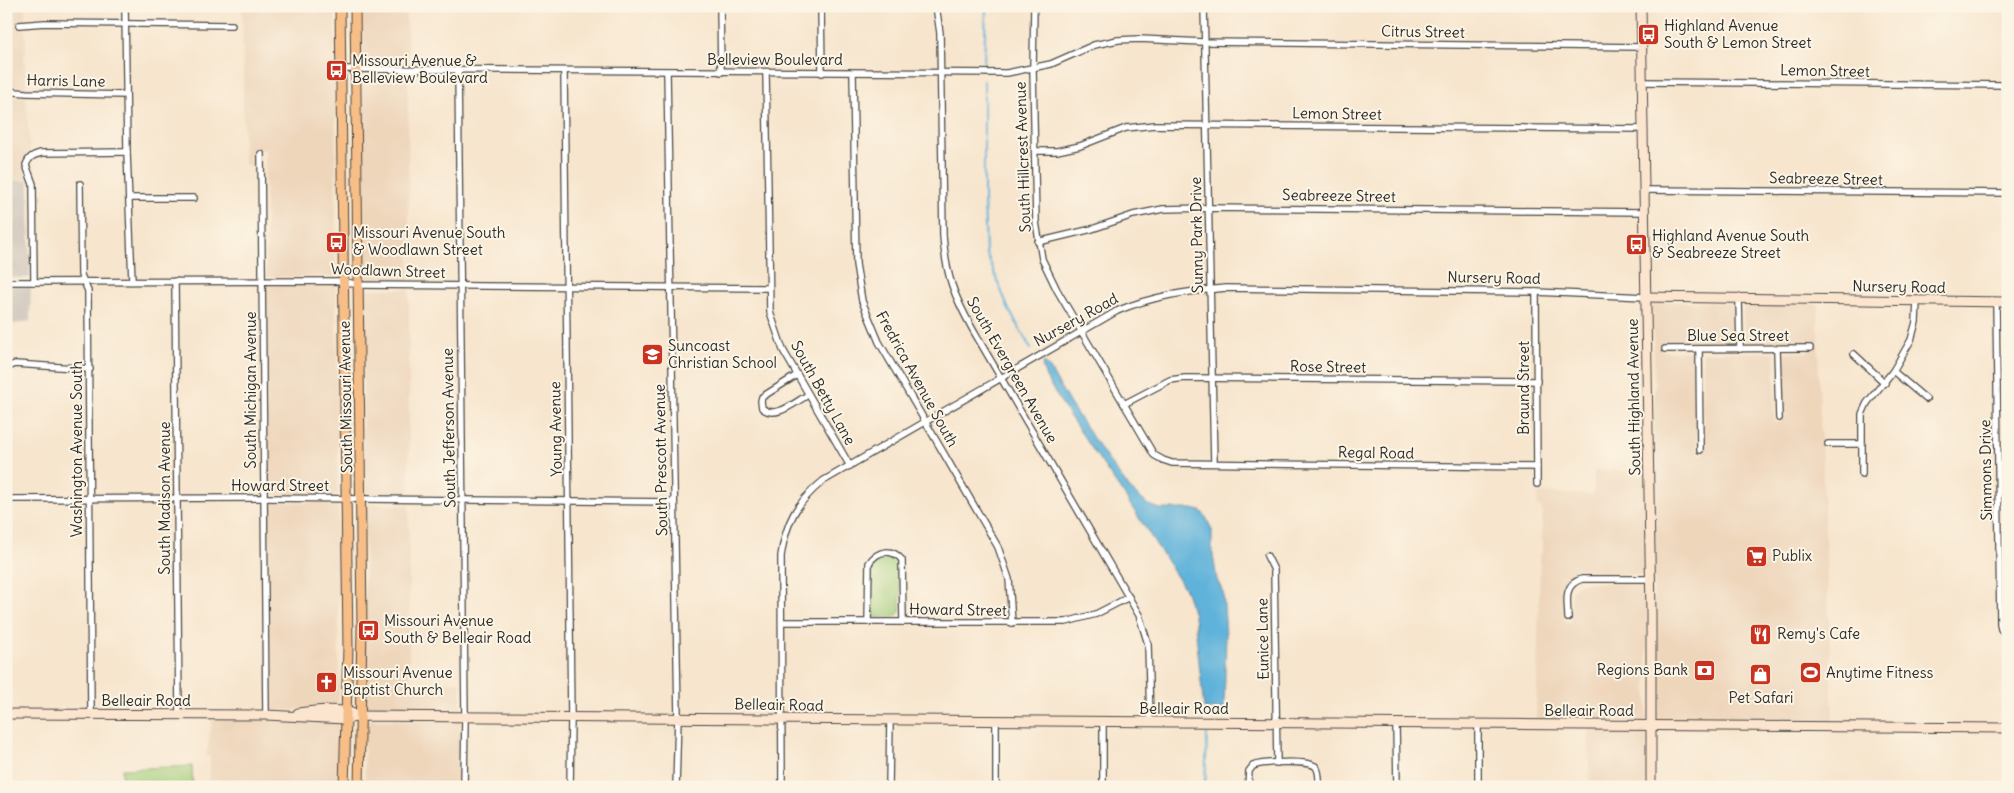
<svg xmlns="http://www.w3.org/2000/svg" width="2014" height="793" viewBox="0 0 2014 793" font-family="Delius,sans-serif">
<rect width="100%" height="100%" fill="#fcf5e5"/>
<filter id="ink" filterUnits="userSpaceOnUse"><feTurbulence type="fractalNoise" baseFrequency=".02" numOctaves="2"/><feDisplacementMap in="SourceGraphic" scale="10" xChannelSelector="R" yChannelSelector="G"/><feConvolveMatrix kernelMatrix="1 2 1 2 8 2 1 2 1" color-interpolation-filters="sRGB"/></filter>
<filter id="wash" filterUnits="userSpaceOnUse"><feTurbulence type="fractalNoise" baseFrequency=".0096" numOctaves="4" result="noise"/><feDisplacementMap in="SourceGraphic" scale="20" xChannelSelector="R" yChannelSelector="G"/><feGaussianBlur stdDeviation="1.12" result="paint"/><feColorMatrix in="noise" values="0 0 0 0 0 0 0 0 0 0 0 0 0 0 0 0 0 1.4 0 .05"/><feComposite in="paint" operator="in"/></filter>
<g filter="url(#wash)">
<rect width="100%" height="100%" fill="#f7e5cd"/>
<g fill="#eed6bb">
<polygon points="6,6 25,6 25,20 15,21 16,29 25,28 26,52 24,53 26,89 6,86"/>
<polygon points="242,6 335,6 336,277 266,277 265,150 257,150 258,169 244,164"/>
<polygon points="359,6 405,6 406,21 407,22 408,65 359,65"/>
<polygon points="359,73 408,73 409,281 362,281"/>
<polygon points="6,95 26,97 30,151 25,158 23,167 29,181 6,180"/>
<polygon points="266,285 336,285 338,494 268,494"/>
<polygon points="362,289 409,289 409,496 364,496"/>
<polygon points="1652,301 1735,303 1736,343 1660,343 1661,351 1696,352 1697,454 1704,454 1703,352 1774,352 1775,422 1782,422 1781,352 1808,352 1809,344 1744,343 1743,303 1818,304 1819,387 1833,723 1654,721 1653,455 1655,383"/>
<polygon points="1594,470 1645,472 1647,575 1582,575 1569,580 1565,588 1564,622 1571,622 1572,590 1577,585 1582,583 1647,583 1647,721 1536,721 1540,556 1542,553 1542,510 1541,507 1537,507 1538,493 1593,495"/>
<polygon points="268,502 338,503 339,707 315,707 285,711 270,711"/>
<polygon points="365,504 409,505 409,683 461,682 461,712 364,711"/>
<polygon points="213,719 285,720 339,723 339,787 210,787 210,756 206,756"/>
<polygon points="364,720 461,721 460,787 365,787"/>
<polygon points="1588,729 1647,729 1647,787 1590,787"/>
</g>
<g fill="#ccc2b9">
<polygon points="6,180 29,181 30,278 6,278"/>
<polygon points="6,286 31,286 30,321 6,326"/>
</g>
<g fill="#a1cb78" stroke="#667b52">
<polygon points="887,555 896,559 900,568 900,612 895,617 875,617 871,612 872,567 877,558"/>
<polygon points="192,766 193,787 122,787 122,769"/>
</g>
<polygon fill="#5eb2da" stroke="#446e82" points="1044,362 1050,369 1070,404 1108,460 1131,490 1148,505 1160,509 1192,509 1201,511 1206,517 1212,530 1212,549 1217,580 1223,592 1226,636 1224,709 1204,709 1194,615 1185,589 1124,495 1068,414 1046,378 1042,366"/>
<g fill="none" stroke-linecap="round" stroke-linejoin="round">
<g stroke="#5eb2da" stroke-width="2">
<polyline points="984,65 986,6"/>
<polyline points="984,81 984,199 986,252 1009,310 1031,349"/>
<polyline points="1205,787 1207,734"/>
</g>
</g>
</g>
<g filter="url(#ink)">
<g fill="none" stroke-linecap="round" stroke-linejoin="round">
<defs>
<g id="street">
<polyline points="125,6 127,152 132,281"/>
<polyline points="720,6 721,72"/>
<polyline points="821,6 822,73"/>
<path d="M936,6L940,33L943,236C946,276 954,296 973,330L1139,615L1148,644L1150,722"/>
<polyline points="1034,6 1033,69 1036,222 1042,259 1057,290 1154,455 1163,460 1172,463 1537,467"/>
<polyline points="1204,6 1214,463"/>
<polyline points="19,25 45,23 232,25"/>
<polyline points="341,69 1007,73 1051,64 1094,45 1118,40 1139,39 1203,42 1642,47"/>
<polyline points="458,70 465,716 464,787"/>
<polyline points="564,71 571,718 570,787"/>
<polyline points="667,72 678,717 676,787"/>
<polyline points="766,72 770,312 783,350 850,466"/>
<polyline points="853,73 856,264 862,301 879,342 998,547 1009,579 1012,623"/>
<polyline points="1642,82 2008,85"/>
<polyline points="6,91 26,93 126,95"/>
<polyline points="1035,151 1057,151 1080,146 1126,128 1155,125 1643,129"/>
<polyline points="261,154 266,715"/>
<polyline points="80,184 81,275 88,291 91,714"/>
<polyline points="1644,190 2008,193"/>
<polyline points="129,198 194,198"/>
<polyline points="1038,242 1092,229 1133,215 1163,209 1209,208 1644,212"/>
<polyline points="175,281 179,715"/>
<polyline points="6,282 343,281 358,285 768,288"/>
<path d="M34,282L33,184L26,165C29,157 33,155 41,153L127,152"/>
<polyline points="1536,292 1537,484"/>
<polyline points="1739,299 1740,349"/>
<polyline points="1996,301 2000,623 2001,629 2008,636"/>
<polyline points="1665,349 1810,348"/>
<polyline points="1699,349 1700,450"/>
<polyline points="1777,349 1779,418"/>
<polyline points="1854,354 1885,383"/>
<polyline points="6,368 15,364 90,369"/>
<polyline points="1893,371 1926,399"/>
<path d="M797,375L762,397L761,401L762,408C776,420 795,402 808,395"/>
<polyline points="1124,404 1170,380 1185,378 1537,381"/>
<polyline points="1828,444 1861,444"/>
<polyline points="1862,474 1862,414 1867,403 1893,371 1911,340 1916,322 1917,301"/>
<polyline points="6,499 264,498 674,502"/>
<polyline points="1267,556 1274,570 1277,763"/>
<path d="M1568,618C1568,602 1562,585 1582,579H1650"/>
<polyline points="782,622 1066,622 1096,614 1129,597"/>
<path d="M868,622L869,563C878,550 892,548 902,560L903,622"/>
<polyline points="1396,724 1397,787"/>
<polyline points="1478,724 1478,787"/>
<path d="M782,787L781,556C786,522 796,503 823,481L1117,311C1152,296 1188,291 1226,288L1536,292L1645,297"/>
<polyline points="889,787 890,720"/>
<polyline points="996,787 996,721"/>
<polyline points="1103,787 1103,722"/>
<path d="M1248,787L1249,771L1253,766C1262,762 1310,760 1316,767C1320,772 1319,781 1319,787"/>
</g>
<g id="secondary">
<polyline points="1641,6 1651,614 1651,787"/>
<polyline points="1645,297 2008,302"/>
<path d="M298,713C314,711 335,708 352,713"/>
<polyline points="6,714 266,715 345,719 360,716 2008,728"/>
</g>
<g id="primary">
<polyline points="340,6 348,647 344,787"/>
<polyline points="355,6 362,627 359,787"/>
</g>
</defs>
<use href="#street" stroke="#4a4743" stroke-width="8"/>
<use href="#secondary" stroke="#4a4743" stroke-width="11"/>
<use href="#primary" stroke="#4a4743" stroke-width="11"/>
<use href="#street" stroke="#fff" stroke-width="5.5"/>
<use href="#secondary" stroke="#fce5cf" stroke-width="9"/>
<use href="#primary" stroke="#f7be87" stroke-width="9"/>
</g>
</g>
<defs>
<symbol id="bus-square" viewBox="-11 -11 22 22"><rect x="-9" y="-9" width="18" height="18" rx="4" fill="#c8321e" stroke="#fcf5e5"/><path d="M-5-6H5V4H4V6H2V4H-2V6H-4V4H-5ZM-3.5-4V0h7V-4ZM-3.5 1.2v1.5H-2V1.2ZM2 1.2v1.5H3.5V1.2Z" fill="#fff"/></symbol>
<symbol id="school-square" viewBox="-11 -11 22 22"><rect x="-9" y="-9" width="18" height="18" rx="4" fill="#c8321e" stroke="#fcf5e5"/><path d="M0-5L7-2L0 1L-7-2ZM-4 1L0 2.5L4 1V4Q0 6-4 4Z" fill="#fff"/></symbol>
<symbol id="supermarket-square" viewBox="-11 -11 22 22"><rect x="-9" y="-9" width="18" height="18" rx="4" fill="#c8321e" stroke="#fcf5e5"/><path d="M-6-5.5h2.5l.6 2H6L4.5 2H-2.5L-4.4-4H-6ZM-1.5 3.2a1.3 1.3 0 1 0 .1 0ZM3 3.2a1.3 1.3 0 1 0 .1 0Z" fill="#fff"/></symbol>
<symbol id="restaurant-square" viewBox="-11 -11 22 22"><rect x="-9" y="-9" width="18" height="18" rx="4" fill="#c8321e" stroke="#fcf5e5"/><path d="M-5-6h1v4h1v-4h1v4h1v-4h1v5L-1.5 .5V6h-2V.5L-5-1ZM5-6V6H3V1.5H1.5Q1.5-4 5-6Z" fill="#fff"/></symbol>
<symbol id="bank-square" viewBox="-11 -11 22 22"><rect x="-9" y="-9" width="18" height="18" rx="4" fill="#c8321e" stroke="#fcf5e5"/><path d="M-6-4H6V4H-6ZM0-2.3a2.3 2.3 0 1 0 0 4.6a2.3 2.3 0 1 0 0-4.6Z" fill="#fff"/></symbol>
<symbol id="stadium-square" viewBox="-11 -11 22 22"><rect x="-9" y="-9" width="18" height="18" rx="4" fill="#c8321e" stroke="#fcf5e5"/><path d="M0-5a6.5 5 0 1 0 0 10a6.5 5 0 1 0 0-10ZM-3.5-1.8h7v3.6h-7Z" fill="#fff"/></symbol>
<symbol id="shop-square" viewBox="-11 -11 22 22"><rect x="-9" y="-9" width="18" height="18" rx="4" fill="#c8321e" stroke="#fcf5e5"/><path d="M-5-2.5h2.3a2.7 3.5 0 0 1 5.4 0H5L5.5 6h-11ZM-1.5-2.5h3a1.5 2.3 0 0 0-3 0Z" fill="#fff"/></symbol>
<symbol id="church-square" viewBox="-11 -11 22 22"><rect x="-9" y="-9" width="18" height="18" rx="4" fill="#c8321e" stroke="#fcf5e5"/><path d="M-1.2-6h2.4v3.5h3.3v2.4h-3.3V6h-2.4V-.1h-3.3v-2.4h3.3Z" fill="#fff"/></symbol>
</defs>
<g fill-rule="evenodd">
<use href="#bus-square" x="1636" y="22" width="25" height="25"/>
<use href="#bus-square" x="324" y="58" width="25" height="25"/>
<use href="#bus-square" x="324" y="230" width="25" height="25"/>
<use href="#bus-square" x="1624" y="232" width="25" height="25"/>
<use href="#school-square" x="640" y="342" width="25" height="25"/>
<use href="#supermarket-square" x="1744" y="544" width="25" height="25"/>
<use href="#bus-square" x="356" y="618" width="25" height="25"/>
<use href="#restaurant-square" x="1748" y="622" width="25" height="25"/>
<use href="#bank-square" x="1692" y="658" width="25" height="25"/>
<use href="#stadium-square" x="1798" y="660" width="25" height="25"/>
<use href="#shop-square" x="1748" y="662" width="25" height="25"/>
<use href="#church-square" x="314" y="670" width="25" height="25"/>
</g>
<g text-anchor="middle" stroke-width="4" stroke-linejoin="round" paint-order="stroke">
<g font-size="15" fill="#2b2b2b" stroke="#fcf5e5" text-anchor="start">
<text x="1664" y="31">Highland Avenue<tspan x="1664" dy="17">South &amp; Lemon Street</tspan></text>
<text x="352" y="66">Missouri Avenue &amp;<tspan x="352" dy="17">Belleview Boulevard</tspan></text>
<text x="353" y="238">Missouri Avenue South<tspan x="353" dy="17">&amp; Woodlawn Street</tspan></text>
<text x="1652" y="241">Highland Avenue South<tspan x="1652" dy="17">&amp; Seabreeze Street</tspan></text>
<text x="668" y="351">Suncoast<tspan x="668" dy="17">Christian School</tspan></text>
<text x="1772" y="561">Publix</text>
<text x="384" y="626">Missouri Avenue<tspan x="384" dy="17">South &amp; Belleair Road</tspan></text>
<text x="1777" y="639">Remy's Cafe</text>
<text x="1688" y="675" text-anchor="end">Regions Bank</text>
<text x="343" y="678">Missouri Avenue<tspan x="343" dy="17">Baptist Church</tspan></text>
<text x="1826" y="678">Anytime Fitness</text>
<text x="1761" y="703" text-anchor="middle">Pet Safari</text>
</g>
<g font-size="15" fill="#2b2b2b" stroke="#fcf5e5">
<text transform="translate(1423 32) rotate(1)" y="5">Citrus Street</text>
<text x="775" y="65">Belleview Boulevard</text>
<text transform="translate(1825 71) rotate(1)" y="5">Lemon Street</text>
<text transform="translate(66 81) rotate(1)" y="5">Harris Lane</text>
<text transform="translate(1337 114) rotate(1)" y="5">Lemon Street</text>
<text transform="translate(1023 157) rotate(-92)" y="5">South Hillcrest Avenue</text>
<text transform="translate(1826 179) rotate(1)" y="5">Seabreeze Street</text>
<text transform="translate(1339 196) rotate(1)" y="5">Seabreeze Street</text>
<text transform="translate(1197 235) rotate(-91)" y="5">Sunny Park Drive</text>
<text transform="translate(388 271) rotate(2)" y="5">Woodlawn Street</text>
<text transform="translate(1494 278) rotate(1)" y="5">Nursery Road</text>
<text transform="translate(1899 287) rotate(1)" y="5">Nursery Road</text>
<text transform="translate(1076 320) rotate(-29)" y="5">Nursery Road</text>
<text x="1738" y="341">Blue Sea Street</text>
<text transform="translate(1328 367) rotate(1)" y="5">Rose Street</text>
<text transform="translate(1012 370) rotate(60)" y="5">South Evergreen Avenue</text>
<text transform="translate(917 379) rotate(61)" y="5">Fredrica Avenue South</text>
<text transform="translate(1524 388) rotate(-90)" y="5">Braund Street</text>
<text transform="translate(251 390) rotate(-90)" y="5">South Michigan Avenue</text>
<text transform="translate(823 393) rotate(61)" y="5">South Betty Lane</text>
<text transform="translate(346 397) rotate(-91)" y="5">South Missouri Avenue</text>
<text transform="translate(1634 397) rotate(-91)" y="5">South Highland Avenue</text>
<text transform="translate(449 428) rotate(-91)" y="5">South Jefferson Avenue</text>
<text transform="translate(556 429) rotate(-91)" y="5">Young Avenue</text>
<text transform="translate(77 449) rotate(-90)" y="5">Washington Avenue South</text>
<text transform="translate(1376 453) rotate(1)" y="5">Regal Road</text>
<text transform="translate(661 460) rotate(-91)" y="5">South Prescott Avenue</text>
<text transform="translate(1986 470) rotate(-91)" y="5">Simmons Drive</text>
<text x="280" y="491">Howard Street</text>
<text transform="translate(165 498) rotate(-90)" y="5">South Madison Avenue</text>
<text transform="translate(958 610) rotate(1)" y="5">Howard Street</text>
<text transform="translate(1263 639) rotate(-91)" y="5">Eunice Lane</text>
<text x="146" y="706">Belleair Road</text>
<text transform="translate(779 705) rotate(1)" y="5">Belleair Road</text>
<text x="1184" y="714">Belleair Road</text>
<text x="1589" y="716">Belleair Road</text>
</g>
</g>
<rect width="2014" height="793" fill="none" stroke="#fcf5e5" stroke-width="25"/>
</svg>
